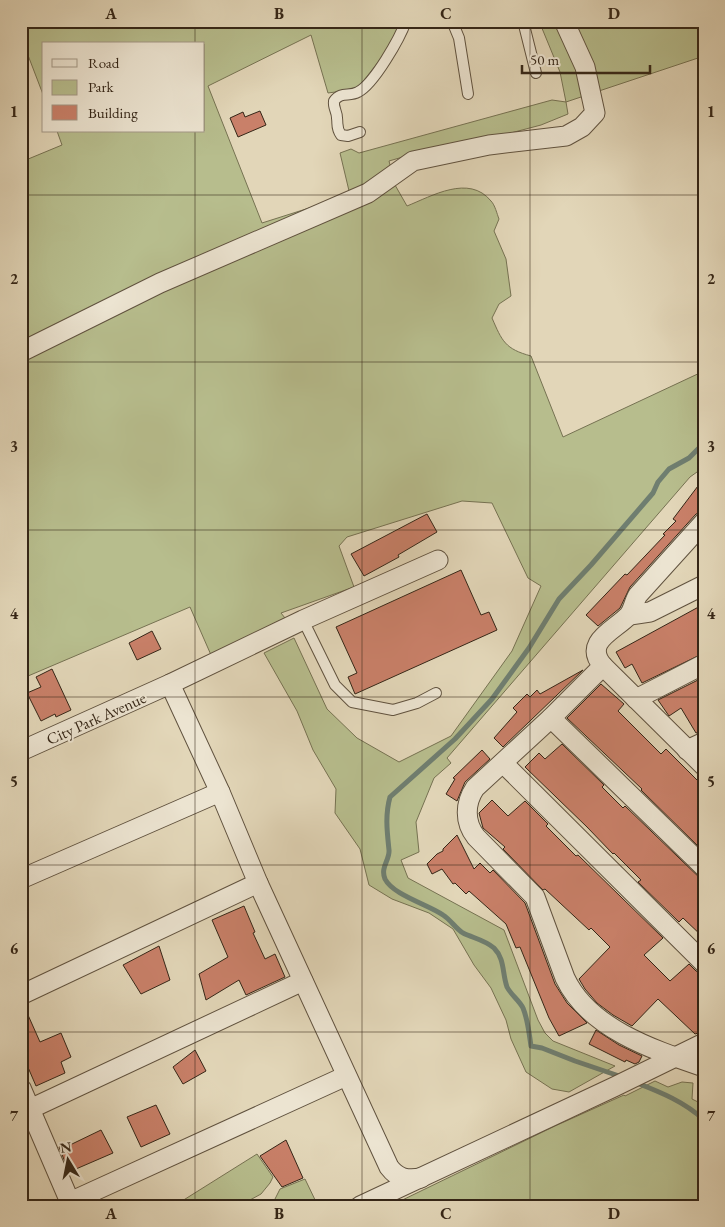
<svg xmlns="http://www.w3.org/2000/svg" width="725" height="1227" viewBox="0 0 725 1227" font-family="'EB Garamond',serif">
<rect width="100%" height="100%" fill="#e2d6b8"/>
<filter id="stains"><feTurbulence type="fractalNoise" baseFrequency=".004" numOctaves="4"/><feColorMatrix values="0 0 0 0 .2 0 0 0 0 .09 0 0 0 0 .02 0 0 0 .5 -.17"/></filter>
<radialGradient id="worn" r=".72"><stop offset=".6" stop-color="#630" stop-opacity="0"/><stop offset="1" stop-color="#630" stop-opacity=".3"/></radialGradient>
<g fill="#b7bd8d" stroke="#767252">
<path d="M21,21H400L390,47L357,89L328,93L311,35L208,86L262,223L350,195L340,153L351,149L359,153L552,100L566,102L560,72L539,21H704V56L566,102L568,114L541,125L488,139L444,145L389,161L395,185L407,206C432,196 469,174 491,201C495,205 497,214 499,219L494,231L506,259L511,296L499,304L492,318C502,341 505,349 531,356L563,437L704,371V467L690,477L447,758L451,763L434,778L416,822L419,852L401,860L408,878L504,930L538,1020L545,1033L553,1041L615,1066L569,1092L552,1089L526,1072L511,1039L506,1020L491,988L474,965L453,929L429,913L392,899L369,885L360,849L335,813L336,789L313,750L297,711L264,653L294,638L327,709L357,738L399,762L451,736L512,651L541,586L528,578L492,503L462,501L347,537L339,546L354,587L281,613L285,618L211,655L190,607L21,679V162L62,145L57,131H204V44H44V97L21,37Z"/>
<polygon points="655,1081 668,1087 682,1082 693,1083 692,1099 704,1105 704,1206 390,1206 555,1126 624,1095 625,1096"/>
<polygon points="257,1154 273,1177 270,1183 261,1194 239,1206 174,1206"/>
<polygon points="305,1179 318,1206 277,1206 275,1199 280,1189"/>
</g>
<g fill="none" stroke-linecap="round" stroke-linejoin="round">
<g stroke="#6f7e70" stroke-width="5">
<path d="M622,1077L575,1061L542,1048L531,1046C529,1033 528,1020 523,1008C519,1000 511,995 507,987C502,973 505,959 494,948C485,940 473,938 463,933C455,928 451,920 443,915C429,905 393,895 385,879C380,867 390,860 389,850C387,831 385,815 390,797L455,739L492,699L529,648L559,599L591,565L653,493L658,482L669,469L689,458L704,443"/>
<path d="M637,1083C660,1092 685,1102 704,1120"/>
</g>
</g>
<g fill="#c98069" stroke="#352617">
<polygon points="260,111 266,125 238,137 230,118 243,112 245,117"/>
<polygon points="704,478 704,511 696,514 630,587 620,608 598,626 586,615 625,574 627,575 665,535 663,534 676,521 673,519"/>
<polygon points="427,514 437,532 398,555 399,557 364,576 351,554"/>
<polygon points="461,570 481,615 489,612 497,630 355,694 348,677 357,673 336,627"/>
<polygon points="704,604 704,653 642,683 632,664 625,668 616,652"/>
<polygon points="152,631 161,649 137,660 129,643"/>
<polygon points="52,669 71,710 56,717 55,714 41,721 27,693 41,687 36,677"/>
<polygon points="583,670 503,747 494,738 517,712 513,708 527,694 530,697 537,690 540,694"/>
<polygon points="704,677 704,731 696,733 681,708 669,716 658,700"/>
<polygon points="601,684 624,704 618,711 661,754 666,749 704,787 704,842 699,847 641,790 642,789 567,718"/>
<polygon points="562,744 604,785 602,787 623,808 625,806 704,882 704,938 683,918 679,922 638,882 641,880 614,853 613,854 587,827 525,767 539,753 545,759"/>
<polygon points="482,750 490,759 465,782 457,801 446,794 455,779 453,778"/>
<polygon points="492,800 508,816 525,801 548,824 546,826 576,856 578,855 663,938 644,955 670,981 689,964 696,971 704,975 704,1031 695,1034 658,999 632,1026 613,1015 597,1003 585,989 579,979 610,947 591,928 589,930 545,889 543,890 503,849 505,847 483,828 479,813"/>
<polygon points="457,835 474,869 480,863 490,873 493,870 525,903 555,984 567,1003 587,1023 559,1036 549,1018 520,947 516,948 506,924 469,891 466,894 455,883 453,884 442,869 432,874 427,864 437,854 443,851 443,849"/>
<polygon points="244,906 255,932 253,933 265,959 275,954 285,977 246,995 239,980 206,1000 199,974 228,957 212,920"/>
<polygon points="159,946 170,980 141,994 123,965"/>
<polygon points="21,1006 24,1006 40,1042 61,1033 71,1057 61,1062 65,1073 36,1086 21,1051"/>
<polygon points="596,1030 619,1045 642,1056 639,1062 635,1064 626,1060 625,1062 589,1044"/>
<polygon points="195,1050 206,1071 183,1084 173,1067"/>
<polygon points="156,1105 170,1134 141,1147 127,1117"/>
<polygon points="101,1130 113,1153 69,1172 59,1147 71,1142 72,1144"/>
<polygon points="286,1140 303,1178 282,1187 260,1156"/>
</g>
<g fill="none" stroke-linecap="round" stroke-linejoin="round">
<defs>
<g id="lane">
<polyline points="452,21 459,38 468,94"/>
<polyline points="523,21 536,73"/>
<path d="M360,132L348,136L341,135C336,128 338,125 337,118C337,111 333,108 334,101C341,91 349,97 358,92C374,84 400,38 406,21"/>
<polyline points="303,620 335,685 352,702 393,710 417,703 436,693"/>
</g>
<g id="street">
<polyline points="21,352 160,283 368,193 413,161 489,145 566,136 582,127 595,113 585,67 564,21"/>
<path d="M704,522L638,595C634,601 633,611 628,616C615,630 582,642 603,666L704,766"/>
<polyline points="630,615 650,612 704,585"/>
<path d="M603,666L551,718L475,788C465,803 464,822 476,837L535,897L565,978C589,1029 654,1050 704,1067"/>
<path d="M170,684L220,792L258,883L389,1167C398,1179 407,1180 421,1178"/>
<polyline points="636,699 704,664"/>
<polyline points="551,718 704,867"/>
<polyline points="687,750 704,742"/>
<polyline points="21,751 170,684 303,620 438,560"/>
<polyline points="503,763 704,963"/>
<polyline points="21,879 220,792"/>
<polyline points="21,995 258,883"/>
<polyline points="21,1088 70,1202 346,1076"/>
<polyline points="30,1109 303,981"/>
<polyline points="360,1206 614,1087 704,1043"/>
</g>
</defs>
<use href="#lane" stroke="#60523f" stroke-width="12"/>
<use href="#street" stroke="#60523f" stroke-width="21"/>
<use href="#lane" stroke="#ece4d1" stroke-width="10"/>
<use href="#street" stroke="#ece4d1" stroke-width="19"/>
</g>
<path fill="none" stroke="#352617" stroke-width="1" stroke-opacity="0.55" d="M195,21V44M362,21V1206M530,21V1206M195,131V1206M21,195H704M21,362H704M21,530H704M21,697H704M21,865H704M21,1032H704"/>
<g text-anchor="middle" stroke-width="4" stroke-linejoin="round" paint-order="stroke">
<g font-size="16" fill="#352617" stroke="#ece4d1">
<text transform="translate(96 718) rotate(-24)" y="6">City Park Avenue</text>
</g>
</g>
<rect width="725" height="1227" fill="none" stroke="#e2d6b8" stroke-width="55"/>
<rect x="42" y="42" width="162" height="90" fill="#ece4d1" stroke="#a39887"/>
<rect x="52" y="59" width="25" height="8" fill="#ece4d1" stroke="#a39887"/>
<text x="88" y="68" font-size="15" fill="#352617">Road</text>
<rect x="52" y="80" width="25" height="15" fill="#b7bd8d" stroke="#a39887"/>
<text x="88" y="92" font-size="15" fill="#352617">Park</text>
<rect x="52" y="105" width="25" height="15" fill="#c98069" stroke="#a39887"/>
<text x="88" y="118" font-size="15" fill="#352617">Building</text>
<g transform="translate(68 1160) rotate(350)" stroke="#ece4d1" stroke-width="4" paint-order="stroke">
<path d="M0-4L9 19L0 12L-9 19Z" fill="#352617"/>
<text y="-8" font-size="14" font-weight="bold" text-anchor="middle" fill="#352617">N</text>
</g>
<path d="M522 65v8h128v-8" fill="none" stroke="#352617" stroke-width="2.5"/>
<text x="530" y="65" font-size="15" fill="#352617" stroke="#ece4d1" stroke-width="4" paint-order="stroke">50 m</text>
<rect x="28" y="28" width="670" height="1172" fill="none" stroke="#352617" stroke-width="2"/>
<g font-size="16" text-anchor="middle" font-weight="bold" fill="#352617">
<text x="111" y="19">A</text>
<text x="279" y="19">B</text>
<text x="446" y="19">C</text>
<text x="614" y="19">D</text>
<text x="14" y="117">1</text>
<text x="711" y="117">1</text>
<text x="14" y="284">2</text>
<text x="711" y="284">2</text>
<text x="14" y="452">3</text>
<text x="711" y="452">3</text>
<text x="14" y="619">4</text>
<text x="711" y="619">4</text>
<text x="14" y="787">5</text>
<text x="711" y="787">5</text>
<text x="14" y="954">6</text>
<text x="711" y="954">6</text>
<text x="14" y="1121">7</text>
<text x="711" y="1121">7</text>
<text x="111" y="1219">A</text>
<text x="279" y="1219">B</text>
<text x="446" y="1219">C</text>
<text x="614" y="1219">D</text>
</g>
<rect width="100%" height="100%" filter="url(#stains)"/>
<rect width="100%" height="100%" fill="url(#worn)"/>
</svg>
